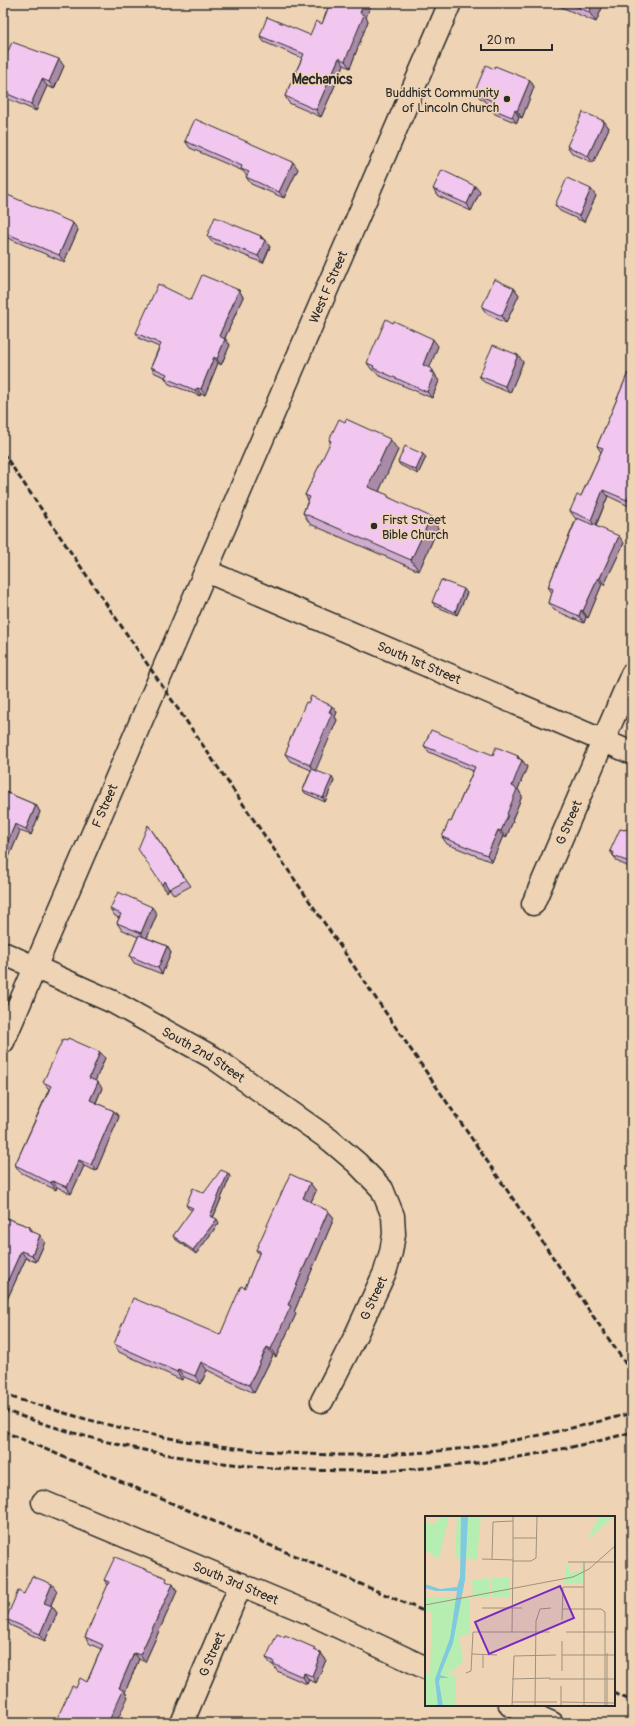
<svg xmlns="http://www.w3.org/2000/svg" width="635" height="1726" viewBox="0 0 635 1726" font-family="Pangolin,sans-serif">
<rect width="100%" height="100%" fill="#eed4b5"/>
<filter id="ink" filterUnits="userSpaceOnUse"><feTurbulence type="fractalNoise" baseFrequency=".025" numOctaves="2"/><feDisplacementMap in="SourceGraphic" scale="8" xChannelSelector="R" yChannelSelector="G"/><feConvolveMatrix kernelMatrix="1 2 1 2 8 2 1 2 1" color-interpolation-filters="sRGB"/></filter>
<g filter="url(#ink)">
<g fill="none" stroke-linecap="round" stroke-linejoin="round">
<defs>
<g id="minor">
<path id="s1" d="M206,571L632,753"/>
<path id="s2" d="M533,904L632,674"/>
<path id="s3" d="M3,953L113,1002L214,1058L330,1140L357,1163L382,1189L393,1216L394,1234L391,1252L385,1272L354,1339L322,1401"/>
<path id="s4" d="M3,1042C151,695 301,349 450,3"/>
<path id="s5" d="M43,1502L309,1613L426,1668"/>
<polyline points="510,1705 552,1723"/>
<path id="s6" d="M182,1723L241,1584"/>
</g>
</defs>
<use href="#minor" stroke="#2b2b2b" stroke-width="25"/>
<use href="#minor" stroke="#eed4b5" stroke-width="22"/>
<g stroke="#2b2b2b" stroke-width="3" stroke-dasharray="6 3" stroke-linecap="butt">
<polyline points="3,453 632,1373"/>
<path d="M3,1394C21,1401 40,1405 58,1411C194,1452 340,1466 481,1446C532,1438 582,1426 632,1413"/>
<path d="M3,1410C32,1420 62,1430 92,1438C238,1476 393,1481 541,1453C572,1447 602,1441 632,1432"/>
<polyline points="3,1431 426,1612"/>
<polyline points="614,1693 632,1701"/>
</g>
</g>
<g fill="#cfabce" stroke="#2b2b2b">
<polygon points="330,3 372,3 366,17 368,21 350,68 344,65 321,117 289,103 285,96 302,58 264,42 260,36 310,35 322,24"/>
<polygon points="552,3 604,3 596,22"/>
<polygon points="3,63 64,66 54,89 47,86 36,111 6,98 3,94 3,72 5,66"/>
<polygon points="494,69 530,80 534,87 522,118 519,117 517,123 495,114 490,108 491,105 487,104 484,100 480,98 475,91"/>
<polygon points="604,121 609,128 593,163 572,153 567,146"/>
<polygon points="185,141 298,169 284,198 251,184 246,177 247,176 243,171 190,148"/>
<polygon points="433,189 480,192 471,211 438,196"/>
<polygon points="3,193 78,230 64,262 3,236"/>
<polygon points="596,196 584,222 560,211 555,205"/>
<polygon points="207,236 261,236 270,247 263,263 212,242"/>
<polygon points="514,288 519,295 506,323 487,314 482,307"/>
<polygon points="239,290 243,297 225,338 230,345 221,365 218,363 205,395 201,394 200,396 169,384 165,378 165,377 155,373 151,367 159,347 140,339 136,333 191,300"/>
<polygon points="438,346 429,368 432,369 436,376 436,377 439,381 432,398 378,375 375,371 372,370 367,363"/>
<polygon points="523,362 510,393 484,382 479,376"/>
<polygon points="628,373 631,507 608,496 596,526 624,543 604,585 602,584 588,618 586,617 584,623 554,610 549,603 552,593 548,587 576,519 575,518 570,511 581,496 601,452 597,446"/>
<polygon points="329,440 398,450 379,491 438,528 419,571 310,524 303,513 308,500 305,495 331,443"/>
<polygon points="423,454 426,457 418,474 400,465 398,462"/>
<polygon points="467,593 457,615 435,606 432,602"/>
<polygon points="337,712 335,717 337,720 315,770 334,781 325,802 305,793 303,790 311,770 290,761 285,754 289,746 288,744"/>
<polygon points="424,746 493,755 518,756 519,759 522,760 527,767 518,789 522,796 512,820 513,821 506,838 503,836 492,862 447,844 442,837 451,822 473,771 429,752"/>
<polygon points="3,791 36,805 40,812 31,835 20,831 3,871"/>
<polygon points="148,825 191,886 174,895 169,888 167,892"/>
<polygon points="625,830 632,832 632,868 618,862 610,851"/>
<polygon points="110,909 157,914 147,938 167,946 171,953 162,974 134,963 130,956 138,937 121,929 117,923 119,918 115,916"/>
<polygon points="100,1052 105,1058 95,1081 102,1088 96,1103 114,1111 119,1117 96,1171 84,1166 71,1194 57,1187 56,1190 20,1172 15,1165 49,1089 48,1088 43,1082"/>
<polygon points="228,1173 230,1177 213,1218 219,1223 196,1254 175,1239 173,1236 192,1210 188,1208 186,1205 204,1193"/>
<polygon points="310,1183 316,1191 311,1202 328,1211 334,1218 294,1312 296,1314 276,1357 273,1355 254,1393 207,1370 201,1384 184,1377 182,1380 119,1352 114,1344 220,1335 245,1288 259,1254 256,1250"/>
<polygon points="3,1217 30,1227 33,1231 45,1242 36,1262 26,1258 5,1304 3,1303"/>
<polygon points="104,1580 170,1583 177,1591 145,1662 139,1659 125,1692 128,1697 76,1688 87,1682 101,1649 90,1644 85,1637 108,1585"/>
<polygon points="57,1591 51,1605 52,1606 57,1613 45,1641 10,1625 6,1619 24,1594"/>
<polygon points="284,1637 315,1648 318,1652 321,1653 326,1660 316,1683 309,1680 307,1684 277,1671 274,1666 271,1664 266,1658"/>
</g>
<g fill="#a98ba7" stroke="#2b2b2b">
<polygon points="364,3 372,3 366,17 368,21 350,68 345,61 360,13"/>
<polygon points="593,3 604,3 596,22 589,12"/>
<polygon points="339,58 344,65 321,117 316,110"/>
<polygon points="59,59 64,66 54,89 49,82"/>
<polygon points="42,79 47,86 36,111 31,104"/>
<polygon points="530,80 534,87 522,118 517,111"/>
<polygon points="515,110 519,117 517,123 512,117"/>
<polygon points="604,121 609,128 593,163 588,156"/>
<polygon points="293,162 298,169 284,198 279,192"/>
<polygon points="475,186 480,192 471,211 467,204"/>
<polygon points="591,189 596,196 584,222 579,216"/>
<polygon points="73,223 78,230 64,262 59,255"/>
<polygon points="261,236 264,241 265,240 270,247 263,263 258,256"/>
<polygon points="514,288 519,295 506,323 502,316"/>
<polygon points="239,290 243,297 223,342 219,336"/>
<polygon points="225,339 230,345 221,365 217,359"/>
<polygon points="433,339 438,346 428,372 423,365"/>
<polygon points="518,355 523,362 510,393 505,386"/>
<polygon points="214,357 218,363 205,395 201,389"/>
<polygon points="432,369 436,376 436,377 439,381 432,398 427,392 430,372"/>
<polygon points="197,388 201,394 200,396 195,390"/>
<polygon points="390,439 398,450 376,498 368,487"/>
<polygon points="423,454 426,457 418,474 416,470"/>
<polygon points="603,490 608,496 595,527 591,520"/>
<polygon points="632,490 632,506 631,507 627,500"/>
<polygon points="431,517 438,528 419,571 411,560"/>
<polygon points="619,536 624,543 604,585 600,578"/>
<polygon points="598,578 602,584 588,618 583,611"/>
<polygon points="464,589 467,593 457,615 455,612"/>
<polygon points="581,610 586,617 584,623 579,616"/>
<polygon points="332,706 337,712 335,717 337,720 315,772 310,765"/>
<polygon points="518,756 522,762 522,760 527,767 518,789 522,796 512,820 513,821 506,838 501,831 507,814"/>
<polygon points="332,777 334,781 325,802 323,798"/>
<polygon points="36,805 40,812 31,835 26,829"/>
<polygon points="15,824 20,831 3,871 3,853"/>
<polygon points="498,830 503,836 492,862 487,855"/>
<polygon points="164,881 169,888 167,892 162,885"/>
<polygon points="152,907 157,914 146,940 141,933"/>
<polygon points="167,946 171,953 162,974 158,968"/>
<polygon points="100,1052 105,1058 94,1084 89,1078"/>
<polygon points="98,1082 102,1088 94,1107 90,1100"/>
<polygon points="114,1111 119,1117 96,1171 91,1165"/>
<polygon points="79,1160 84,1166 71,1194 67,1187"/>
<polygon points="228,1173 230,1177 212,1220 210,1216"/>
<polygon points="52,1181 57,1187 56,1190 51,1183"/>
<polygon points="310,1183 316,1191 309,1206 303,1198"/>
<polygon points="328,1211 334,1218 294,1312 296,1314 276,1357 271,1349 288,1305"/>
<polygon points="217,1219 219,1223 196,1254 193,1250"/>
<polygon points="40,1235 45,1242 36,1262 32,1255"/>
<polygon points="21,1251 26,1258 5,1304 3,1301 3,1291"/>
<polygon points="267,1347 273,1355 254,1393 249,1385"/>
<polygon points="201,1362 207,1370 201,1384 195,1376"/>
<polygon points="178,1369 184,1377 182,1380 177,1372"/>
<polygon points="52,1584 57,1591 49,1609 44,1603"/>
<polygon points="173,1584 177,1591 145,1662 140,1655"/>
<polygon points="52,1606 57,1613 45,1641 40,1634"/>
<polygon points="134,1653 139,1659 125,1692 128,1697 116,1723 108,1723 119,1688"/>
<polygon points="321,1653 326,1660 316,1683 312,1676"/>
<polygon points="304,1673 309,1680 307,1684 303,1677"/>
</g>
<g fill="#f1c7ef" stroke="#2b2b2b">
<polygon points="330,3 364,3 360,13 364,15 345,61 339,58 316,110 285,96 304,54 260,36 267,17 310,35 316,21 322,24"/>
<polygon points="568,3 593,3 589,12"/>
<polygon points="12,42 59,59 49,82 42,79 31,104 3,92 3,86 4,84 3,83 3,72 6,64 3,63"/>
<polygon points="486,65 494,69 495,66 530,80 517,111 515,110 512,117 490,108 493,101 483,97 483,94 475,91"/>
<polygon points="583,112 604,121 588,156 567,146"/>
<polygon points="195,119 293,162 279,192 246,177 249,172 241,169 242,166 185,141"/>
<polygon points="442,170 475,186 467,204 433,189"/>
<polygon points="567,178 591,189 579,216 555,205"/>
<polygon points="3,193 73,223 59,255 3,232"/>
<polygon points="215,217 261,236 260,238 265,240 258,256 207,236"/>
<polygon points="202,275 239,290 219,336 225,339 217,359 214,357 201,389 197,388 195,390 165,378 167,374 151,367 161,344 136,333 158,284 191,300"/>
<polygon points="494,279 514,288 502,316 482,307"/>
<polygon points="386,319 393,323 394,321 433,339 423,365 432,369 430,372 434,374 427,392 373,368 374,366 367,363"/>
<polygon points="493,345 518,355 505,386 479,376"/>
<polygon points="628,373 632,375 632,490 627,500 603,490 591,520 570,511 577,495 581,496 603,448 597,446"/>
<polygon points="339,419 345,422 346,419 390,439 368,487 388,495 388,497 431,517 411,560 303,513 310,497 305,495 331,441 329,440"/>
<polygon points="405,446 423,454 416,470 398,462"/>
<polygon points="577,518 619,536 600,578 598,578 583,611 581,610 579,616 549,603 553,589 548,587"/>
<polygon points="441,580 464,589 455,612 432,602"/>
<polygon points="311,696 332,706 329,712 332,713 310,765 285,754 289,745 288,744 306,702 308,703"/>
<polygon points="431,730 493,755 496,747 518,756 517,758 522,760 512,786 517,789 507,814 508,815 501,831 498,830 487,855 442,837 449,821 451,822 475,767 424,746"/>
<polygon points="312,769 332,777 323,798 303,790"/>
<polygon points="3,791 36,805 26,829 15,824 3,853"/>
<polygon points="148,825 186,880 169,889 164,881 162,885 138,849"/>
<polygon points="620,829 625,830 625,829 632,832 632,863 613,856 614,853 610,851"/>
<polygon points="118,892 152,907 141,933 117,923 121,914 110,909"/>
<polygon points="139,935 167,946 158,968 130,956"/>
<polygon points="68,1038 100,1052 89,1078 98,1082 90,1100 114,1111 91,1165 79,1160 67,1187 52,1181 51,1183 15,1165 51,1086 43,1082 63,1039 67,1040"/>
<polygon points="221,1170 228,1173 210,1216 217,1219 193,1250 173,1236 193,1208 186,1205 193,1188 204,1193"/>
<polygon points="290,1174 310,1183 303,1198 328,1211 288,1305 291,1306 271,1349 267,1347 249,1385 201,1362 195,1376 178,1369 177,1372 114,1344 133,1298 220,1335 241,1286 245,1288 260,1251 256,1250"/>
<polygon points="3,1217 30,1227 29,1230 40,1235 32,1255 21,1251 3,1291"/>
<polygon points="115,1557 167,1578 166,1581 173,1584 140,1655 134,1653 119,1688 123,1690 108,1723 55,1723 72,1686 76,1688 80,1678 87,1682 103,1645 85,1637 109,1582 104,1580"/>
<polygon points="32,1576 52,1584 44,1603 52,1606 40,1634 6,1619 18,1591 24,1594"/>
<polygon points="277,1634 284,1637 285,1635 315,1648 314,1650 321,1653 312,1676 304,1673 303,1677 273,1664 274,1661 266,1658"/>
</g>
</g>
<g fill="#2b2b2b" stroke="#eed4b5" stroke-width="1.5">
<circle cx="507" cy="99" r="4"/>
<circle cx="374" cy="526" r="4"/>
</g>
<g text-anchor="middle" stroke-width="3.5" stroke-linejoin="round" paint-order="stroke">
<g font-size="13" fill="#2b2b2b" stroke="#eed4b5" text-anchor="end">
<text x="499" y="97">Buddhist Community<tspan x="499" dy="15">of Lincoln Church</tspan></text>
<text x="382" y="524" text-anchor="start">First Street<tspan x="382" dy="15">Bible Church</tspan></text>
</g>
<g font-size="13" fill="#2b2b2b" stroke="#eed4b5">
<text dy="5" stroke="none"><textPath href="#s4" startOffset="822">West F Street</textPath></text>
<text dy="5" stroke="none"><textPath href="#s1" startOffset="232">South 1st Street</textPath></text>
<text dy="5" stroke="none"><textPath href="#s4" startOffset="257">F Street</textPath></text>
<text dy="5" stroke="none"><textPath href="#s2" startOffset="89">G Street</textPath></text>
<text dy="5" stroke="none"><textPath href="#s3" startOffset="225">South 2nd Street</textPath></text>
<text transform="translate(373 1298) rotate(-65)" y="5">G Street</text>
<text dy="5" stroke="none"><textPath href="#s5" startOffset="209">South 3rd Street</textPath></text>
<text dy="5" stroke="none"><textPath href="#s6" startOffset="75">G Street</textPath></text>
</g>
<g font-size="14" font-weight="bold" fill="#2b2b2b" stroke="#eed4b5">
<text x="322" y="84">Mechanics</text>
</g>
</g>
<g transform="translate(425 1516)">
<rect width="190" height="190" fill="#eed4b5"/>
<path d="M17,0H24L14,43L0,34V6L9,8Z" fill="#b6eeb2"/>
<path d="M32,0H56L52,43L30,42ZM174,0H189L165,22V18ZM142,48H144V57L156,55L158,48V67H138ZM64,62V81H48L47,64ZM66,62H85V81H66ZM0,81H45V117L34,121L38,144L34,150L22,158L31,159V190H0V158H5L7,95H0Z" fill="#b6eeb2"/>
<path d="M36,0H43L40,64L28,127L15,159L24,162H15L14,166L18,190H13L10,163L25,122L32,75H11L0,72V68L15,73L32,71L35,61Z" fill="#7fcade"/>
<path fill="none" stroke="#a0907e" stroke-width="1" d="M88,22H111M57,43L88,44M67,43L68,6L88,5M88,45H106L111,42L112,0M88,46V0M143,46H190M0,89L148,61L164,53L190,30M57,92H97M137,93H176L180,96V190M137,104L138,71H159M87,116L88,45M141,116H190M137,125V155M182,137V190M47,138L72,139M137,139H190M58,152V139M41,157L46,155L48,116H125M87,163L125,162M124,163H190M136,170V190M87,186H132M136,186L190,187M87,190L89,140L131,139M110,190L111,105L115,93L126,92M159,190V46"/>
<path fill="#7b2cbf" fill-opacity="0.15" stroke="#7b2cbf" stroke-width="2" d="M135,70L149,102L64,138L50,106Z"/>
<rect width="190" height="190" fill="none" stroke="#2b2b2b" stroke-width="2"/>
</g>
<rect width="635" height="1726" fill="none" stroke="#eed4b5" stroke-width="16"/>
<rect x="8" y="8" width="619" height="1710" fill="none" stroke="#2b2b2b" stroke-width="1.5" filter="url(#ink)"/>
<path d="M481 44v6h71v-6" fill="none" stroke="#2b2b2b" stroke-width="2"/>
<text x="487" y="44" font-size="12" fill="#2b2b2b" stroke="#eed4b5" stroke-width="3" paint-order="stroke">20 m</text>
</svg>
